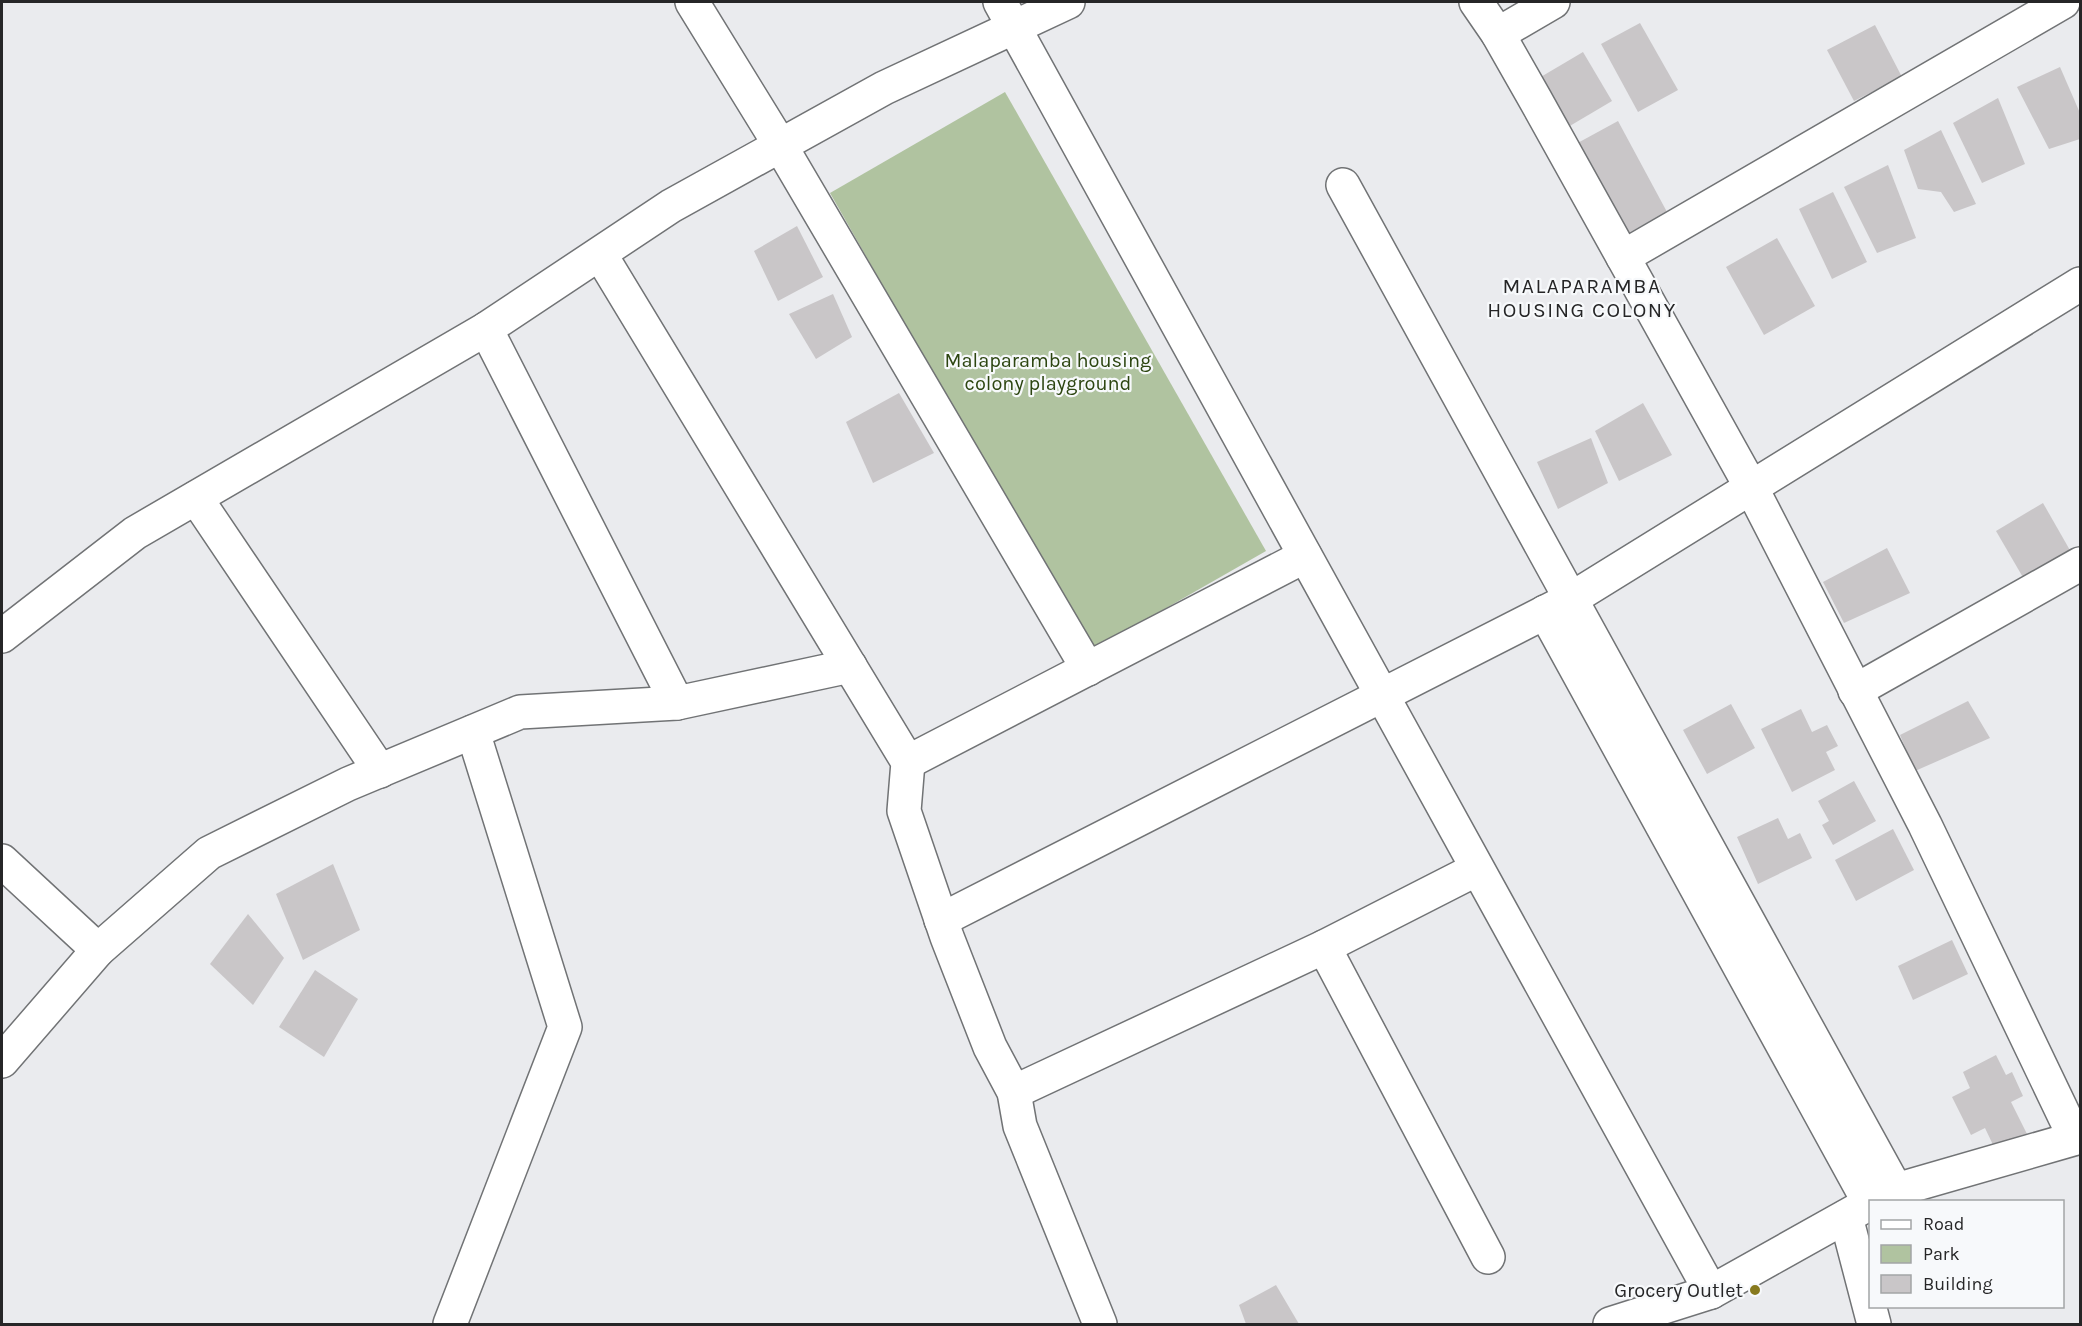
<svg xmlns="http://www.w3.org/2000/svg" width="2082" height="1326" viewBox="0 0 2082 1326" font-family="Karla,sans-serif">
<rect width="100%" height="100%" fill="#eaebee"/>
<polygon fill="#b0c3a0" points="1005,92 1266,551 1091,651 830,193"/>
<g fill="#c9c6c8">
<polygon points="1640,23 1678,90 1638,112 1601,44"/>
<polygon points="1875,25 1902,77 1854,101 1827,50"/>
<polygon points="1583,52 1612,101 1563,130 1534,81"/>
<polygon points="2060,67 2080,113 2080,139 2049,149 2017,87"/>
<polygon points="1998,98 2025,164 1982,183 1953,123"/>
<polygon points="1618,121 1667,212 1623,236 1574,145"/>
<polygon points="1941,130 1976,204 1954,212 1941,192 1918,189 1904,150"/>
<polygon points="1888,165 1916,238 1877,253 1844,187"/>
<polygon points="1833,192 1867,262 1832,279 1799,209"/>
<polygon points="797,226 823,277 778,301 754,251"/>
<polygon points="1777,238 1815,306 1764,335 1726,267"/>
<polygon points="833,294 852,337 816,359 789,314"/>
<polygon points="899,393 934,453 873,483 846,422"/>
<polygon points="1643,403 1672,455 1619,481 1595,431"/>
<polygon points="1591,438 1608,483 1558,509 1537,462"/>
<polygon points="2043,503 2075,559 2028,586 1996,531"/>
<polygon points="1887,548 1910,593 1844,623 1823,582"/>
<polygon points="1968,701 1990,738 1915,771 1900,735"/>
<polygon points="1731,704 1755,748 1707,774 1683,730"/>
<polygon points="1801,709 1812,732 1827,725 1838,746 1826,752 1835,770 1792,792 1761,729"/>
<polygon points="1854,781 1876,821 1833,845 1822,825 1829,821 1818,801"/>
<polygon points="1778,818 1788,839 1800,833 1812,858 1758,884 1737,837"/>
<polygon points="1893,829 1914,870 1856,901 1835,860"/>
<polygon points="333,864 360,930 303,960 276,894"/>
<polygon points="248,914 284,958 253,1005 210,964"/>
<polygon points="1952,940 1968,974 1913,1000 1898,966"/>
<polygon points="315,970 358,999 324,1057 279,1027"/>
<polygon points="1996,1055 2006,1075 2012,1072 2023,1096 2011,1102 2027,1134 1995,1149 1985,1128 1971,1135 1952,1097 1970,1088 1963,1072"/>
<polygon points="1276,1285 1299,1324 1246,1324 1239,1305"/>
</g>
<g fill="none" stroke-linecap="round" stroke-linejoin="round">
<defs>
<g id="minor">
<polyline points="692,2 780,145 1088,669"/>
<polyline points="1000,2 1711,1292"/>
<polyline points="1476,2 1498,34 1535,99 1751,487 1925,825 2075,1138"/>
<polyline points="1498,34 1553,2"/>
<polyline points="1343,185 1896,1190"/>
<polyline points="600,254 908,762 904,811 947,937 990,1047 1014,1092 1020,1126 1100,1324"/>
<polyline points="1623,257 2063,2"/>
<polyline points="486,329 677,703"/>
<polyline points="196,498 380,771"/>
<polyline points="1545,612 1870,1204"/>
<polyline points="2,636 135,533 486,329 671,206 884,88 1068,2"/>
<polyline points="1855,691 2080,564"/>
<polyline points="908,762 1305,556"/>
<polyline points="2,861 98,950 2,1061"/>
<polyline points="941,920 1571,599 2080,284"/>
<polyline points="1324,947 1488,1257"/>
<polyline points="98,950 209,853 348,784 520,712 677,703 850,666"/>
<polyline points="1014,1092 1324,947 1477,869"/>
<polyline points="1876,1201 1896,1190 2080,1137"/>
<polyline points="1846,1217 1874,1324"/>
<polyline points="450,1324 565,1027 473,732"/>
<polyline points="1610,1324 1711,1292 1870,1203"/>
</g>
</defs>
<use href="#minor" stroke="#717375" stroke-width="36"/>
<use href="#minor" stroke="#fff" stroke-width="33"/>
</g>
<circle fill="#87791e" stroke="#f7f9fb" stroke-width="2" cx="1755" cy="1290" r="6"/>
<g text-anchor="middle" stroke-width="4.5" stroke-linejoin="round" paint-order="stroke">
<g font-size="20" fill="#2c4510" stroke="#f7f9fb">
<text x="1048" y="367">Malaparamba housing<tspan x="1048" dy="23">colony playground</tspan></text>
</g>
<g font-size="20" fill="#262627" stroke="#f7f9fb" text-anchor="end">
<text x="1743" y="1297">Grocery Outlet</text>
</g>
<g font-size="21" letter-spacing="1.5" fill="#262627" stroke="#f7f9fb">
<text x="1582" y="293">MALAPARAMBA<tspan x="1582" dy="24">HOUSING COLONY</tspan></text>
</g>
</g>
<rect width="2082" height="1326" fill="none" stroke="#262627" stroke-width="6"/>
<rect x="1869" y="1200" width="195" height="108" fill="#f7f9fb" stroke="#a3a5a6" stroke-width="1.5"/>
<rect x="1881" y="1220" width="30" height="9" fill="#ffffff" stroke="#a3a5a6" stroke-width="1.5"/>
<text x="1923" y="1230" font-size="18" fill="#262627">Road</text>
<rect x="1881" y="1245" width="30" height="18" fill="#b0c3a0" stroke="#a3a5a6" stroke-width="1.5"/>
<text x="1923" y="1260" font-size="18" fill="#262627">Park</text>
<rect x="1881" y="1275" width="30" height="18" fill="#c9c6c8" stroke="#a3a5a6" stroke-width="1.5"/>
<text x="1923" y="1290" font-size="18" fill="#262627">Building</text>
</svg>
